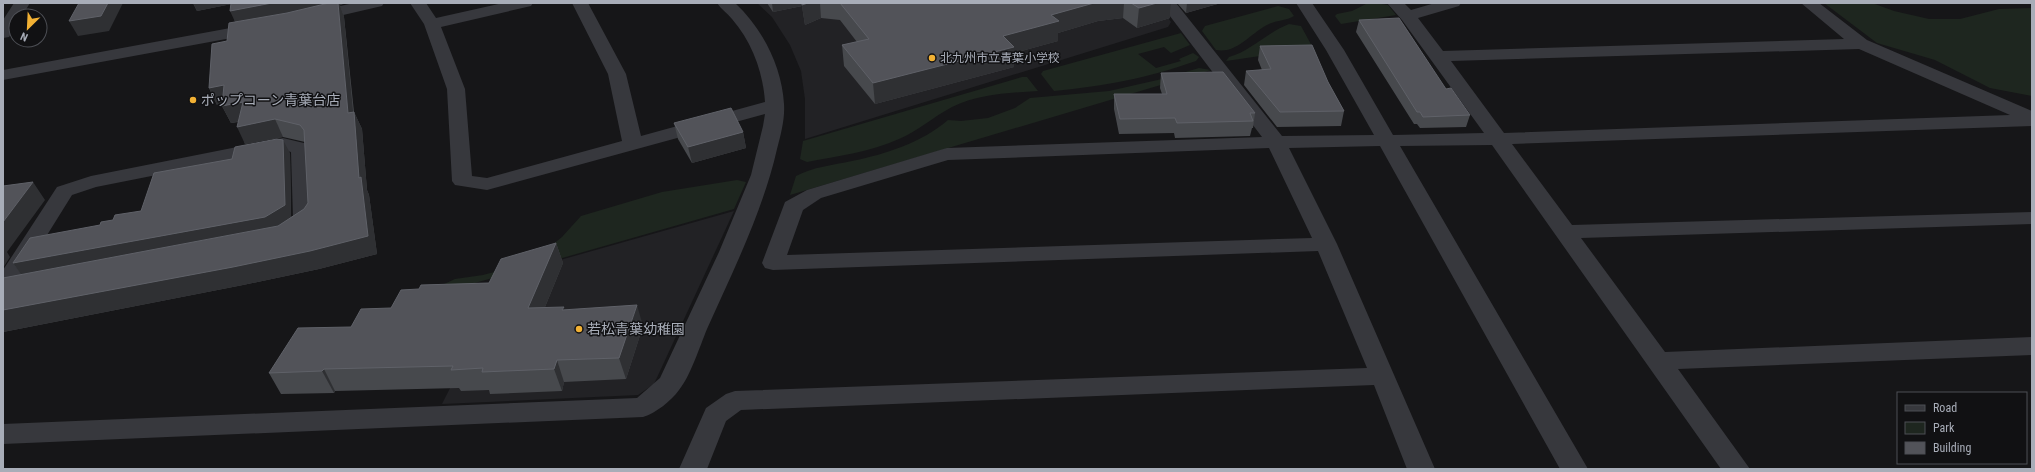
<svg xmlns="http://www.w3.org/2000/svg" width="2035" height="472" viewBox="0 0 2035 472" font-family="'Roboto Condensed','Noto Sans JP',sans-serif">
<rect width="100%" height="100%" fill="#161618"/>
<g fill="#222225">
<polygon points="757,3 1158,3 1171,22 1168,27 805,139 805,99 801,71 790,45 772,17"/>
<polygon points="734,211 654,384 638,395 442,404 507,275"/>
</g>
<g fill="#1e261f">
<polygon points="1376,3 1388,5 1396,15 1341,24 1335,16 1337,14 1352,11 1366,4"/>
<polygon points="1824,3 1872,3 1894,11 1929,19 1960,19 1999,9 2032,8 2032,96 1990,88 1935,60 1877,43"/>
<path d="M1278,6L1289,9L1294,16C1286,21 1277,20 1269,24C1251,32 1238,54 1216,50L1202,31L1205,26Z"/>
<path d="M1289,24L1301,26L1313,48L1226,61L1229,57C1251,51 1266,33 1289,24Z"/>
<path d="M1181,33L1190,45L1171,53L1164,47L1138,54L1156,68L1181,61L1179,59L1193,53L1199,57L1196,61C1147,78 1106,86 1054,91L1041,74L1043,71Z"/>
<path d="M1199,68L1211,70L790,195L796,176C813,167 833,165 852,161C886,154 921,143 948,120L961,121L988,118L1015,108L1030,98L1109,91L1162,79Z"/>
<path d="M1022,77H1027L1038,91C1008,93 979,94 952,107C933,117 918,131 899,139C870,152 838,156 807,162L800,159L803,141Z"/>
<polygon points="737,180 746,182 734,209 401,304 455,279 483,275 509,268 547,249 562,237 581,216 662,192"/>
</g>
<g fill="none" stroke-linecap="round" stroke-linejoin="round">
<g fill="#37383d" fill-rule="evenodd">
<path d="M410,3H426L436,18L503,3H533L531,6L441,27L465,89L472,176L487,178L622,141L608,74L572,3H588L626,74L641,136L765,102C763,72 752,42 732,19C727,13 721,9 717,3H735C762,28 782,66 784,104C785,119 781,134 777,149C763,211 733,271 707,329C700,346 690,377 679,390C671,401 656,413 643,417L3,444V424L637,398L660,378L719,252L751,175L763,126L765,114L487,190L455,185L452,181L447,89L424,24Z"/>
<path d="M1160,3H1176L1282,136L1374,135L1326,50L1296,3H1312L1344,50L1393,135L1484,133L1402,20L1387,3H1404L1411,10L1435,3H1461L1459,6L1418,18L1443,51L1844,39L1801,3H1819L1867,40L2032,111V126L1512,144L1572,225L2032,212V224L1581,238L1665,352L2032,337V355L1678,369L1750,469H1721L1492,145L1400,146L1588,469H1560L1380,146L1289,148L1337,244L1435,469H1407L1374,385L741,410L726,421L707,469H679L706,408L726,394L735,391L1367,368L1318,251L773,270L765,268L762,263L785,202L807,190L940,150L947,148L1262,137ZM1859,49L2010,115L1504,133L1451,61ZM1269,148L1312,238L787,255L803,210L821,198L948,160Z"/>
<path d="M283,138L308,144L311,148L315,221C307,232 294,239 281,236L278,231L281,226L293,218L291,152L283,150L96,187L72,195L11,293L3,296V270L57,187L91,176Z"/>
</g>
<g fill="#37383d" fill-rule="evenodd">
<polygon points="14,3 30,3 22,16 16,16 16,26 9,37 3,38 3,20"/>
<polygon points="354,3 384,3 382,6 313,22 307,21 305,17 307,13"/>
<polygon points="258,23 264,24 266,28 264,32 3,80 3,70"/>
</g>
</g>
<g fill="#47494d">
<polygon points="193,3 343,3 343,4 340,5 344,17 354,112 362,129 367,190 369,195 377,254 319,269 243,285 3,332 3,278 22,275 13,263 100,225 141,211 290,153 291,217 304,209 308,203 305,142 283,137 245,144 238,122 231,123 222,106 222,104 217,105 209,88 235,22 231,4 197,11"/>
<polygon points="767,3 1171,3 1170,18 1137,28 1123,18 1098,21 1058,33 1058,41 1014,53 1014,67 875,104 844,66 842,45 857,42 840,20 821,18 805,25 802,6 773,12"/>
<polygon points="1177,3 1221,3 1186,13"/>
<polygon points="1359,20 1446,89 1470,115 1466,127 1420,128 1417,124 1414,124 1356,32"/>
<polygon points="1260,46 1328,82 1344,111 1341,126 1277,127 1244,85 1246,71 1262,70 1258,60"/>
<polygon points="1161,73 1255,113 1253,128 1252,128 1250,136 1175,138 1174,133 1119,134 1114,109 1114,94 1162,94 1160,88"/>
<polygon points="674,123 743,132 746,148 692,163 678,139"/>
<polygon points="556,243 563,263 545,307 564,310 643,326 626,379 564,382 562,391 490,394 489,390 461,391 459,388 335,391 334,393 281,394 269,373 351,327 391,308 419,289 489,283"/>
</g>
<g fill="#2f3033">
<polygon points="108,3 123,3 109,31 78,36 69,21"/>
<polygon points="193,3 237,3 197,11"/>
<polygon points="272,3 343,3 343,4 340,5 344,17 355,131 237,26 230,11"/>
<polygon points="772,3 820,3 821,18 805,25 802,6 773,12"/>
<polygon points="1094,3 1124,3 1123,18 1098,21 1058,33 1058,41 1014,53 1014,67 875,104 873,83 1003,36 1051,15"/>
<polygon points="1157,3 1171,3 1170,18 1137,28 1139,8"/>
<polygon points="1187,3 1221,3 1186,13"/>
<polygon points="224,85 232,102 217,105 209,88"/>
<polygon points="243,102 251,119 231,123 222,106"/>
<polygon points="354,112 362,129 367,190 369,195 377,254 319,269 243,285 3,332 3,310 233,267 359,178"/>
<polygon points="275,119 283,137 245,144 237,127"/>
<polygon points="743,132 746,148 692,163 688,147"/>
<polygon points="283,140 290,153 291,218 271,231 23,277 13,263 265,217"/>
<polygon points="33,182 45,200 7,252 10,257 3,268 3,222"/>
<polygon points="556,243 563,263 536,329 528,308"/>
<polygon points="637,305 643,326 626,379 619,358"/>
<polygon points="557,360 564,382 562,391 554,369"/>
<polygon points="324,369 335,391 334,393 322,371"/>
</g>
<g fill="#525359" stroke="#5f6168">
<polygon points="79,3 108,3 101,16 69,21"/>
<polygon points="231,3 272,3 230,11"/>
<polygon points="329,3 338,3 348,113 354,112 359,178 361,177 368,236 310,251 233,267 3,310 3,278 278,226 304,209 308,203 304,130 300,125 275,119 237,127 243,102 222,106 224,85 209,88 212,44 227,41 229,23 287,13"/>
<polygon points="802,3 808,3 802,5"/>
<polygon points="840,3 1094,3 1051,15 1059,21 1003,36 1014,47 873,83 842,45 869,39"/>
<polygon points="1131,3 1157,3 1139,8"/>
<polygon points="1399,18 1446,89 1451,88 1470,115 1423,117 1420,112 1417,112 1359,20"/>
<polygon points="1312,45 1328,82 1344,111 1280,112 1246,71 1271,69 1260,46"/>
<polygon points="1223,72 1255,113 1250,113 1253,121 1177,123 1175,118 1120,119 1114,94 1167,94 1161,73"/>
<polygon points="731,108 743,132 688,147 674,123"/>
<polygon points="277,139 283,140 285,205 265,217 13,263 30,238 100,225 101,222 113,220 115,215 141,211 154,173 232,159 235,147"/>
<polygon points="33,182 3,222 3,186"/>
<polygon points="556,243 528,308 564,307 562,310 637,305 619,358 557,360 554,369 482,372 483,368 451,370 453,366 324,369 322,371 269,373 298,328 351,327 361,309 391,308 401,290 419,289 421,285 489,283 501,259"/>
</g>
<g fill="#f2b134" stroke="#111113" stroke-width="1.5">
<circle cx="932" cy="58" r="4"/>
<circle cx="193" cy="100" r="4"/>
<circle cx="579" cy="329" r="4"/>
</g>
<g text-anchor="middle" stroke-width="3" stroke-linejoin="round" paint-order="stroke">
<g font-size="12" fill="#a8adb8" stroke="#111113" text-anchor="start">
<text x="940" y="62">北九州市立青葉小学校</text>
</g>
<g font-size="14" fill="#a8adb8" stroke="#111113" text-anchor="start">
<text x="201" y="105">ポップコーン青葉台店</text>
<text x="587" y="334">若松青葉幼稚園</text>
</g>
</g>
<rect width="2035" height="472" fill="none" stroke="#a8adb8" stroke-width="8"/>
<rect x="1897" y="392" width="130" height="72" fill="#111113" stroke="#4d4f55"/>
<rect x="1905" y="405" width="20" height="6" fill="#37383d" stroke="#4d4f55"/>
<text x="1933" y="412" font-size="12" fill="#a8adb8">Road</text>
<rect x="1905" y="422" width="20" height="12" fill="#1e261f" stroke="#4d4f55"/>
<text x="1933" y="432" font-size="12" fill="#a8adb8">Park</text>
<rect x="1905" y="442" width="20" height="12" fill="#525359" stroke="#4d4f55"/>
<text x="1933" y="452" font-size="12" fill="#a8adb8">Building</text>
<g transform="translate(28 28) rotate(204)"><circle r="19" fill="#111113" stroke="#4d4f55"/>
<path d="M0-3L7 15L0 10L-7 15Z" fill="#f2b134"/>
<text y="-6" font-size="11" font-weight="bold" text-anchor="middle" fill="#a8adb8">N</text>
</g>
</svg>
